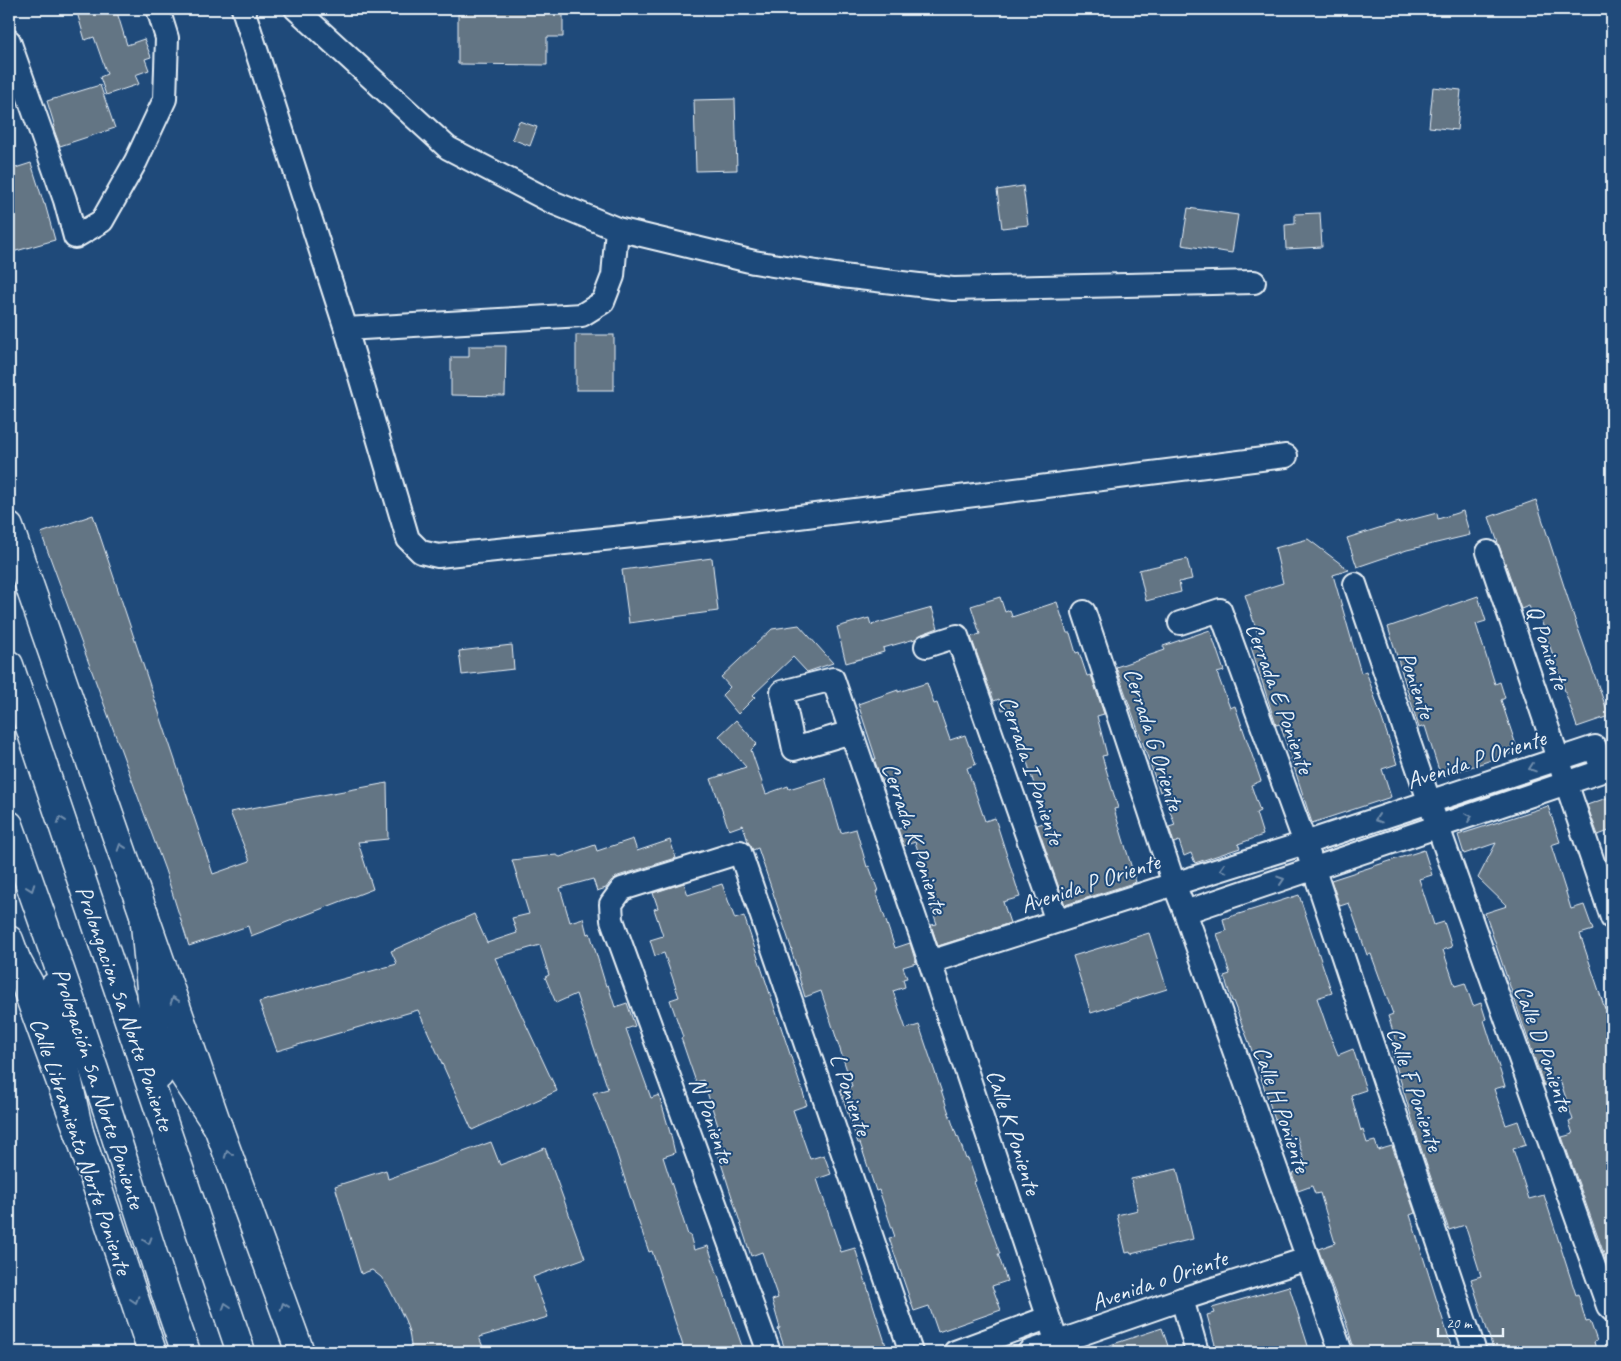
<svg xmlns="http://www.w3.org/2000/svg" width="1621" height="1361" viewBox="0 0 1621 1361" font-family="Caveat,sans-serif">
<rect width="100%" height="100%" fill="#1f4a7a"/>
<filter id="ink" filterUnits="userSpaceOnUse"><feTurbulence type="fractalNoise" baseFrequency=".02" numOctaves="2"/><feDisplacementMap in="SourceGraphic" scale="10" xChannelSelector="R" yChannelSelector="G"/><feConvolveMatrix kernelMatrix="1 2 1 2 8 2 1 2 1" color-interpolation-filters="sRGB"/></filter>
<g filter="url(#ink)">
<g fill="#647484" stroke="#e8f1f8">
<polygon points="76,9 116,9 127,45 144,39 151,57 145,59 149,70 135,75 139,84 106,95 100,77 107,74 94,37 85,40"/>
<polygon points="458,9 563,9 563,37 547,37 547,65 458,64"/>
<polygon points="100,85 115,128 60,146 53,127 55,127 47,101"/>
<polygon points="1433,87 1461,90 1457,130 1429,127"/>
<polygon points="735,99 737,170 696,171 694,100"/>
<polygon points="519,121 537,127 530,146 512,139"/>
<polygon points="31,163 44,204 45,204 55,240 9,253 9,170"/>
<polygon points="1023,186 1028,225 1002,228 997,190"/>
<polygon points="1188,208 1238,215 1232,253 1182,245"/>
<polygon points="1320,213 1322,247 1286,249 1285,225 1295,224 1295,214"/>
<rect x="576" y="335" width="38" height="55"/>
<polygon points="469,346 506,346 505,396 451,395 451,357 469,357"/>
<polygon points="1536,500 1575,620 1609,716 1577,727 1538,611 1532,613 1529,606 1521,609 1489,517"/>
<polygon points="1463,511 1470,535 1407,550 1357,567 1347,538 1398,522 1399,523 1437,513 1438,519"/>
<polygon points="93,515 213,874 250,861 230,812 387,783 388,839 358,842 373,889 251,936 248,926 189,946 165,870 41,533"/>
<polygon points="1308,539 1349,570 1333,575 1361,673 1366,671 1397,764 1382,769 1391,797 1312,823 1280,724 1276,725 1251,647 1261,644 1245,595 1283,583 1275,548"/>
<polygon points="712,558 718,611 629,623 622,570"/>
<polygon points="1187,559 1192,579 1179,582 1181,592 1146,601 1139,570"/>
<polygon points="1478,596 1486,621 1476,624 1495,684 1500,682 1505,698 1501,700 1518,751 1441,777 1425,726 1419,728 1388,627"/>
<polygon points="1000,597 1005,612 1010,610 1012,617 1057,602 1067,633 1070,633 1076,653 1079,652 1087,676 1091,675 1104,714 1097,716 1107,755 1102,756 1118,808 1114,809 1136,882 1065,905 1037,825 1046,822 1010,708 1002,710 999,699 994,701 971,637 980,634 971,606"/>
<polygon points="932,608 938,628 922,634 915,639 883,648 884,652 846,663 837,627 869,618 871,625"/>
<polygon points="799,625 833,663 807,672 793,657 753,695 755,697 738,714 722,695 730,687 721,677 772,629"/>
<polygon points="1210,630 1224,671 1217,673 1230,708 1235,706 1261,781 1251,785 1260,811 1256,813 1263,835 1238,844 1240,848 1195,863 1191,853 1184,856 1179,841 1174,843 1169,827 1175,825 1163,791 1160,792 1116,667 1165,650 1163,646"/>
<polygon points="512,645 514,669 462,675 459,651"/>
<polygon points="927,683 934,704 937,703 950,740 965,735 969,746 970,746 976,764 967,768 985,821 995,818 1020,897 1003,902 1010,923 938,946 931,925 937,924 930,904 935,903 923,865 915,842 904,846 898,829 909,826 893,778 882,781 874,759 876,759 858,704 898,690 898,692"/>
<polygon points="736,720 757,744 751,750 766,794 788,786 789,789 825,778 841,833 856,829 867,867 869,866 878,891 876,891 895,948 910,943 916,963 903,967 907,978 903,979 905,987 893,991 906,1029 919,1025 957,1137 958,1136 966,1159 968,1158 976,1181 974,1182 1000,1254 998,1254 1007,1281 992,1286 1001,1310 938,1332 929,1306 914,1311 889,1238 895,1237 879,1190 876,1191 860,1143 858,1143 840,1090 852,1086 821,991 805,997 798,974 799,974 791,950 792,950 758,848 753,850 748,842 743,825 729,830 711,779 746,767 719,736"/>
<polygon points="1612,796 1612,830 1598,835 1587,805"/>
<polygon points="1548,806 1560,842 1551,845 1565,889 1571,909 1584,905 1593,930 1580,934 1605,1009 1612,1006 1612,1267 1609,1268 1562,1137 1573,1134 1569,1122 1573,1120 1560,1080 1544,1086 1485,913 1507,906 1478,878 1496,843 1464,854 1458,835"/>
<polygon points="633,839 637,851 670,840 676,858 618,876 611,881 606,888 597,891 593,879 560,888 570,922 583,918 587,934 590,933 606,986 608,985 615,1007 627,1003 635,1026 626,1029 651,1098 659,1095 671,1136 675,1153 663,1157 688,1235 690,1235 694,1250 708,1246 744,1352 685,1352 652,1251 649,1252 636,1214 611,1136 610,1136 593,1093 608,1089 576,994 556,1003 545,977 549,975 540,945 495,958 557,1091 472,1130 418,1010 277,1051 259,1002 397,964 391,951 474,914 487,943 517,933 512,918 529,914 512,860 556,855 560,857 595,845 597,851"/>
<polygon points="1424,850 1432,875 1419,879 1434,925 1444,922 1452,947 1443,950 1455,986 1465,983 1473,1006 1481,1003 1486,1019 1484,1020 1505,1086 1494,1089 1506,1125 1518,1121 1526,1145 1513,1149 1529,1199 1544,1195 1576,1295 1578,1294 1586,1322 1590,1321 1597,1341 1594,1342 1597,1352 1494,1352 1471,1279 1481,1276 1465,1225 1449,1230 1440,1205 1418,1139 1392,1052 1399,1050 1388,1016 1393,1014 1371,954 1367,955 1349,903 1340,906 1331,880"/>
<polygon points="684,883 688,895 722,884 735,919 744,916 807,1105 793,1110 810,1159 824,1155 831,1174 817,1179 841,1252 855,1248 888,1352 786,1352 778,1329 780,1328 772,1300 778,1298 762,1252 751,1256 712,1135 720,1132 703,1080 696,1082 681,1038 683,1037 670,1000 679,997 664,953 655,956 650,940 663,936 654,909 658,908 653,893"/>
<polygon points="1299,895 1332,993 1317,998 1329,1033 1338,1055 1353,1049 1366,1090 1351,1095 1361,1131 1363,1130 1367,1143 1375,1141 1378,1150 1392,1146 1415,1213 1410,1215 1453,1352 1355,1352 1346,1322 1318,1249 1335,1243 1320,1193 1315,1194 1312,1186 1298,1191 1292,1173 1307,1169 1297,1137 1290,1139 1283,1118 1275,1120 1250,1045 1233,1001 1232,1001 1224,976 1230,974 1217,934 1226,931 1223,919"/>
<polygon points="1149,933 1167,989 1091,1013 1073,956"/>
<polygon points="491,1142 500,1165 545,1148 585,1258 533,1277 548,1317 479,1337 485,1352 412,1352 409,1332 405,1320 389,1288 381,1277 372,1270 361,1274 335,1186 386,1170 388,1179"/>
<polygon points="1177,1169 1193,1239 1131,1254 1130,1252 1126,1253 1117,1215 1138,1210 1131,1179"/>
<polygon points="1289,1286 1310,1352 1217,1352 1207,1315 1214,1313 1212,1308"/>
<polygon points="1162,1328 1170,1352 1099,1352 1098,1349"/>
</g>
<g fill="none" stroke-linecap="round" stroke-linejoin="round">
<defs>
<g id="street">
<polyline points="243,9 346,329 408,539 421,552 438,556 711,528 1286,456"/>
<polyline points="296,9 448,148 552,202 617,229 754,262 842,276 953,289 1254,282"/>
<polyline points="9,41 65,200 75,237 102,221 136,161 165,99 167,38 158,9"/>
<polyline points="346,329 582,315 603,302 613,276 617,229"/>
<polyline points="1488,552 1612,918"/>
<polyline points="1355,584 1438,827 1608,1306 1612,1310"/>
<polyline points="1084,612 1174,884 1185,912 1341,1352"/>
<polyline points="1180,623 1220,610 1305,843 1475,1352"/>
<polyline points="926,646 957,636 1057,921"/>
<polyline points="851,732 794,749 782,692 833,679 930,962 1060,1352"/>
<polyline points="930,962 1174,884 1305,843 1595,747 1602,771 1185,912"/>
<polyline points="1182,1299 1197,1352"/>
<polyline points="769,1352 612,920 611,904 622,889 740,852 911,1352"/>
<polyline points="955,1352 1047,1318"/>
<polyline points="1029,1352 1182,1299 1307,1259"/>
</g>
<g id="secondary">
<polyline points="9,527 218,1127 300,1352"/>
<polyline points="9,940 79,1132 152,1352"/>
</g>
<g id="primary">
<polyline points="9,665 241,1352"/>
<path d="M9,825C44,923 78,1020 110,1118C135,1197 158,1275 186,1352"/>
<polyline points="144,913 159,1075"/>
<polyline points="14,956 53,1027"/>
<polyline points="54,987 59,1040 79,1132"/>
<polyline points="157,1034 218,1127"/>
</g>
</defs>
<use href="#street" stroke="#e8f1f8" stroke-width="26"/>
<use href="#secondary" stroke="#e8f1f8" stroke-width="31"/>
<use href="#primary" stroke="#e8f1f8" stroke-width="31"/>
<use href="#street" stroke="#1f4a7a" stroke-width="22"/>
<use href="#secondary" stroke="#1f4a7a" stroke-width="28"/>
<use href="#primary" stroke="#1f4a7a" stroke-width="28"/>
</g>
<defs><path id="oneway-chevron" d="M-2-3.5L2.5 0L-2 3.5" fill="none" stroke-width="1.6" stroke-linecap="round" stroke-linejoin="round" transform="scale(1.25)"/></defs>
<g stroke="#6f8dac">
<use href="#oneway-chevron" transform="translate(1532 768) rotate(161)"/>
<use href="#oneway-chevron" transform="translate(1469 817) rotate(-19)"/>
<use href="#oneway-chevron" transform="translate(1378 819) rotate(162)"/>
<use href="#oneway-chevron" transform="translate(61 820) rotate(-109)"/>
<use href="#oneway-chevron" transform="translate(121 847) rotate(-109)"/>
<use href="#oneway-chevron" transform="translate(1223 869) rotate(163)"/>
<use href="#oneway-chevron" transform="translate(1281 880) rotate(-18)"/>
<use href="#oneway-chevron" transform="translate(31 888) rotate(70)"/>
<use href="#oneway-chevron" transform="translate(174 1000) rotate(-109)"/>
<use href="#oneway-chevron" transform="translate(228 1154) rotate(-110)"/>
<use href="#oneway-chevron" transform="translate(148 1241) rotate(73)"/>
<use href="#oneway-chevron" transform="translate(135 1300) rotate(72)"/>
<use href="#oneway-chevron" transform="translate(226 1306) rotate(-108)"/>
<use href="#oneway-chevron" transform="translate(284 1306) rotate(-110)"/>
</g>
</g>
<g text-anchor="middle" stroke-width="4" stroke-linejoin="round" paint-order="stroke">
<g font-size="24" fill="#e8f1f8" stroke="#1f4a7a">
<text transform="translate(1548 647) rotate(71)" y="8">Q Poniente</text>
<text transform="translate(1417 685) rotate(71)" y="8">Poniente</text>
<text transform="translate(1280 698) rotate(70)" y="8">Cerrada E Poniente</text>
<text transform="translate(1154 739) rotate(72)" y="8">Cerrada G Oriente</text>
<text transform="translate(1476 759) rotate(-18)" y="8">Avenida P Oriente</text>
<text transform="translate(1032 770) rotate(71)" y="8">Cerrada I Poniente</text>
<text transform="translate(915 838) rotate(71)" y="8">Cerrada K Poniente</text>
<text transform="translate(1090 883) rotate(-18)" y="8">Avenida P Oriente</text>
<text transform="translate(125 1008) rotate(71)" y="8">Prolongacion 5a Norte Poniente</text>
<text transform="translate(1544 1048) rotate(70)" y="8">Calle D Poniente</text>
<text transform="translate(99 1088) rotate(72)" y="8">Prologación 5a. Norte Poniente</text>
<text transform="translate(1415 1089) rotate(71)" y="8">Calle F Poniente</text>
<text transform="translate(851 1094) rotate(71)" y="8">L Poniente</text>
<text transform="translate(1282 1109) rotate(71)" y="8">Calle H Poniente</text>
<text transform="translate(712 1120) rotate(70)" y="8">N Poniente</text>
<text transform="translate(1014 1132) rotate(72)" y="8">Calle K Poniente</text>
<text transform="translate(81 1146) rotate(71)" y="8">Calle Libramiento Norte Poniente</text>
<text transform="translate(1159 1280) rotate(-19)" y="8">Avenida o Oriente</text>
</g>
</g>
<rect width="1621" height="1361" fill="none" stroke="#1f4a7a" stroke-width="30"/>
<rect x="15" y="15" width="1591" height="1331" fill="none" stroke="#e8f1f8" stroke-width="2" filter="url(#ink)"/>
<path d="M1438 1328v8h65v-8" fill="none" stroke="#e8f1f8" stroke-width="2.5"/>
<text x="1446" y="1328" font-size="15" fill="#e8f1f8" stroke="#1f4a7a" stroke-width="4" paint-order="stroke">20 m</text>
</svg>
